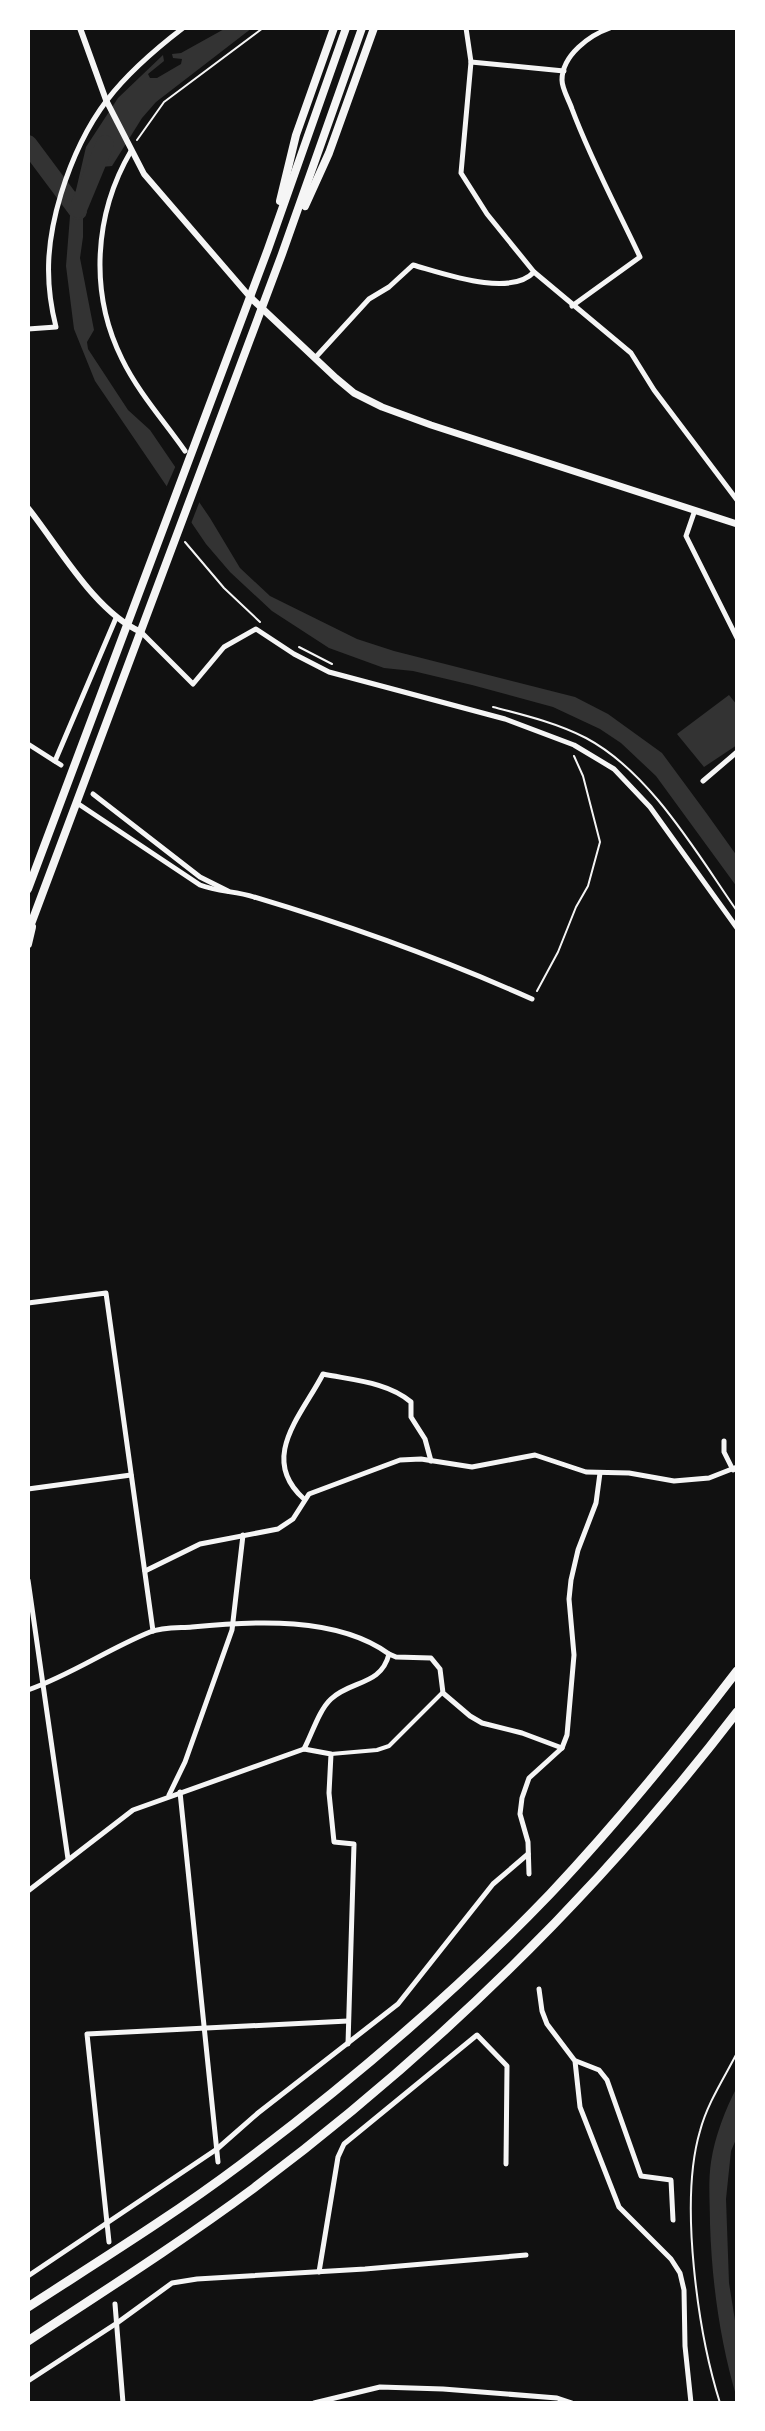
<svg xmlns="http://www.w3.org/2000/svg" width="765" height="2431" viewBox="0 0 765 2431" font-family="Signika,sans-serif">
<rect width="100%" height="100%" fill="#111"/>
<g fill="#333">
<polygon points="226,28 252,28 156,102 142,118 112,166 91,168 83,206 83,237 80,258 94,330 87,342 88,349 128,410 150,430 210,518 240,568 270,596 357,639 394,651 575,697 608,714 662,753 707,814 737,856 737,887 656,776 621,743 600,729 553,707 472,685 413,671 384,668 329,648 272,611 230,572 206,544 95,381 74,329 66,266 70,216 86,147 118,98 163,55 164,61 148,74 150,78 157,78 181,64 182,59 173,58 172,54 181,53"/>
<polygon points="729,695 737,705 737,745 704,767 677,734"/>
<path d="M737,2087V2137L731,2151L726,2199L729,2283L737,2333V2399C720,2341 712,2284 710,2224C710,2203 708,2182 711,2162C715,2136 725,2110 737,2087Z"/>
</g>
<polygon fill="#111" points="177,463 201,498 190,526 165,490"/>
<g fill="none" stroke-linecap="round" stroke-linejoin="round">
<g stroke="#333" stroke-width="18">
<polyline points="28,144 78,211"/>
<polyline points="78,209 105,144"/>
</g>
<g stroke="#f5f5f5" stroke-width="2">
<polyline points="137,140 164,102 263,28"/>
<polyline points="185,542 224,588 260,622"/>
<polyline points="299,647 332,664"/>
<path d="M493,707C524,715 557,723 586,738C650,772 696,852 737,911"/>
<polyline points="537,991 558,952 576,907 588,886 600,842 583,776 574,756"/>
<path d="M720,2403C698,2333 679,2202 700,2131C707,2104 724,2078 737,2053"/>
</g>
<polyline stroke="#f5f5f5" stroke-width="4" points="331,1754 377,1750 389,1746 442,1693"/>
<g stroke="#f5f5f5" stroke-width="5">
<polyline points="466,28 471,62 461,173 487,214 534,272 631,353 654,390 737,500"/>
<polyline points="471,62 564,71"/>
<path d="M131,151C94,214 89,293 122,359C138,392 164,421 185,451"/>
<path d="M572,306L640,257C617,208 591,160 572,109C569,100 562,89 562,80C562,55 590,35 610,28"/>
<path d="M28,329L56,327C44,280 47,240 61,194C85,116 119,77 183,28"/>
<path d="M315,358L369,299L389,287L413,265C442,273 510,298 534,272"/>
<polyline points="695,510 686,536 737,638"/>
<polyline points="141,632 193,684 224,647 256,629 294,654 329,672 505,719 574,745 614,769 650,807 737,928"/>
<polyline points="28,744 61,765"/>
<polyline points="55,761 116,618"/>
<polyline points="703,781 737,752"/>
<polyline points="93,794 200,877 228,891"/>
<path d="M77,803L200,885C218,892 236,891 254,897C348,925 442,959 532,999"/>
<polyline points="28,1303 106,1293 153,1631"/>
<polyline points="724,1441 724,1452 733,1470"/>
<polyline points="28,1489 131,1475"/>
<path d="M304,1499C258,1458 302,1415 323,1374C352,1380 388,1382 411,1402V1417L425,1439L431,1461"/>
<polyline points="145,1571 200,1544 278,1529 293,1519 309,1494 400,1460 421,1459 472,1467 535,1455 586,1472 629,1473 674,1481 709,1478 737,1467"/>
<polyline points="28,1580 68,1859"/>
<polyline points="389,1654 396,1657 431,1658 440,1669 443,1693 470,1716 482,1723 522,1733 562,1748"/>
<path d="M28,1690C71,1675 108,1649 150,1632C162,1627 179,1628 192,1627C253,1621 337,1616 389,1654C381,1686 351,1680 331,1699C319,1710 312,1734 304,1749"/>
<polyline points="180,1792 218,2162"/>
<polyline points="169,1795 185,1762 232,1630 243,1535"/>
<polyline points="529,1874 528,1842 520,1814 522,1798 529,1778 562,1748 567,1735 574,1655 569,1599 571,1580 578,1550 596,1503 600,1473"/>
<polyline points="28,1891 133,1810 304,1749 331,1754 329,1793 334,1842 354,1844 348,2044"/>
<polyline points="539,1989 542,2011 547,2024 575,2061 580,2107 619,2207 671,2259 680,2273 684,2290 685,2346 691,2403"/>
<polyline points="576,2061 599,2070 607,2080 641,2176 671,2180 673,2220"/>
<polyline points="109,2242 87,2034 348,2021"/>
<polyline points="319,2272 338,2157 344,2144 477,2035 507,2066 506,2164"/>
<polyline points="28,2276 217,2149 258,2113 398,2004 493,1884 528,1854"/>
<polyline points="115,2304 123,2403"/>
<polyline points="28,2381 117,2323 172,2283 197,2279 365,2269 526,2255"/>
<polyline points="314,2403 380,2387 443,2389 557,2398 572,2403"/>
</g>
<g stroke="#f5f5f5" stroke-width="6">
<polyline points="80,28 106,100 144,174 250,297"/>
<path d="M28,508C59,547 95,612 141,632"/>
</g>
<polyline stroke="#f5f5f5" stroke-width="7" points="250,297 336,378 354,393 382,407 431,425 737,524"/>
<g stroke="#f5f5f5" stroke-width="8">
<polyline points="280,201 296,135 334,28"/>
<polyline points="305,206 329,153 374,28"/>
<polyline points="28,889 268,249 346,28"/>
<polyline points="28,932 282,254 362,28"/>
<polyline points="28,944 32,927"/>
</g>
<g stroke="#f5f5f5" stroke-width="9">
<path d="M28,2307C99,2261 172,2216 240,2165C349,2083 455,1993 550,1894C617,1823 678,1748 737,1671"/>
<path d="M28,2341C104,2291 181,2242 254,2188C435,2052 599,1892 737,1712"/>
</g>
</g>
<rect width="765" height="2431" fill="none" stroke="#ffffff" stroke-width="60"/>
</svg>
